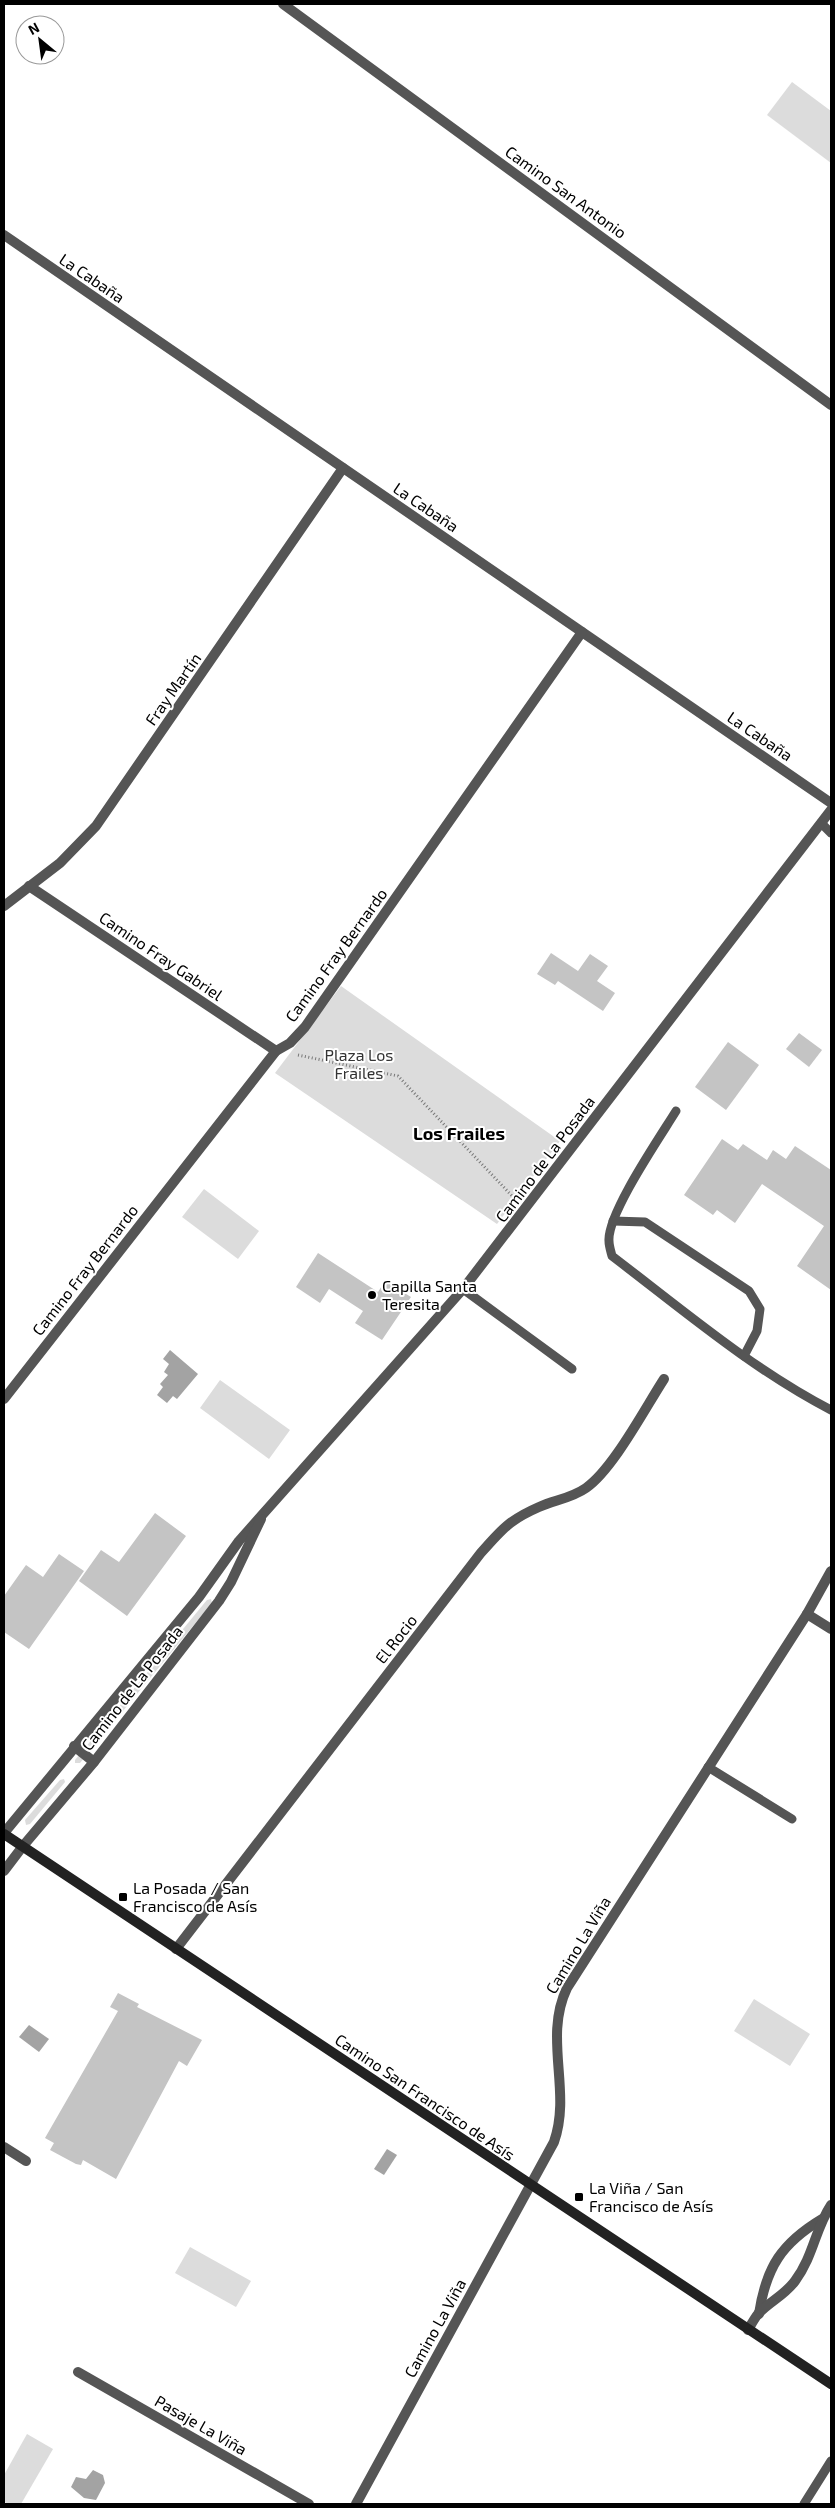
<svg xmlns="http://www.w3.org/2000/svg" width="835" height="2508" viewBox="0 0 835 2508" font-family="'Exo 2',sans-serif">
<rect width="100%" height="100%" fill="#fff"/>
<g fill="#dcdcdc">
<polygon points="792,82 831,111 831,163 767,115"/>
<polygon points="341,986 560,1141 497,1224 275,1073"/>
<polygon points="204,1189 259,1231 238,1259 182,1217"/>
<polygon points="220,1380 290,1430 269,1459 200,1408"/>
<polygon points="211,1599 212,1603 80,1763 75,1763 75,1760 207,1600"/>
<polygon points="64,1779 65,1782 30,1824 26,1825 25,1820 60,1780"/>
<polygon points="754,1999 810,2034 790,2066 734,2031"/>
<polygon points="190,2247 251,2281 236,2307 175,2273"/>
<polygon points="27,2434 53,2449 21,2504 9,2504 4,2502 4,2475"/>
</g>
<g fill="#a3a3a3">
<polygon points="170,1350 198,1374 177,1399 173,1396 167,1403 157,1395 163,1387 160,1384 168,1375 164,1372 169,1364 163,1359"/>
<polygon points="29,2025 49,2039 39,2052 19,2037"/>
<polygon points="387,2149 397,2155 384,2175 374,2169"/>
<polygon points="93,2470 103,2475 105,2483 96,2500 84,2498 71,2487 76,2477 86,2479"/>
</g>
<g fill="#c4c4c4">
<polygon points="551,953 578,971 590,954 608,966 597,981 615,993 603,1011 558,981 555,985 537,974"/>
<polygon points="799,1033 822,1050 809,1067 786,1049"/>
<polygon points="728,1042 759,1065 726,1110 695,1087"/>
<polygon points="722,1139 738,1150 743,1144 767,1160 773,1150 786,1159 795,1146 831,1170 831,1290 797,1266 824,1226 762,1184 735,1223 717,1210 713,1215 684,1195"/>
<polygon points="318,1253 378,1292 385,1281 411,1297 382,1340 355,1323 363,1311 329,1289 320,1303 296,1287"/>
<polygon points="155,1513 186,1536 127,1616 79,1581 101,1550 119,1562"/>
<polygon points="59,1554 84,1571 29,1649 4,1632 4,1596 26,1565 43,1577"/>
<polygon points="118,1993 139,2004 137,2007 202,2040 187,2066 179,2061 116,2179 83,2160 81,2165 76,2164 50,2150 54,2143 45,2138 118,2011 110,2007"/>
</g>
<g fill="none" stroke-linecap="round" stroke-linejoin="round">
<polyline stroke="#777" stroke-width="3" stroke-dasharray="1 2.5" stroke-linecap="butt" points="298,1055 398,1076 515,1199"/>
<g stroke="#555" stroke-width="9">
<polyline points="821,823 831,833"/>
<path d="M676,1111C660,1137 607,1214 609,1241C609,1246 611,1252 612,1256C683,1310 752,1369 831,1410"/>
<polyline points="613,1221 645,1222 749,1291 760,1309 757,1331 744,1356"/>
<polyline points="463,1289 572,1369"/>
<polyline points="708,1767 792,1819"/>
<polyline points="804,2504 831,2461"/>
</g>
<g stroke="#555" stroke-width="10">
<polyline points="4,235 831,803"/>
<polyline points="29,886 276,1051"/>
<polyline points="4,906 60,863 96,826 343,468"/>
<polyline points="4,1399 276,1051 290,1043 305,1027 582,632"/>
<polyline points="807,1614 831,1629"/>
<polyline points="4,1871 23,1846"/>
<path d="M176,1949L480,1554C501,1530 509,1520 539,1507C555,1500 572,1498 586,1488C613,1469 644,1410 664,1379"/>
<polyline points="4,2147 26,2161"/>
<path d="M759,2314C766,2267 782,2243 822,2219"/>
<path d="M748,2330C751,2325 754,2319 758,2314C769,2302 785,2295 795,2281C814,2255 815,2229 831,2205"/>
<polyline points="78,2372 309,2504"/>
<path d="M356,2504L554,2142C572,2091 543,2038 567,1988L807,1614L831,1571"/>
</g>
<g stroke="#555" stroke-width="10">
<polyline points="283,4 831,405"/>
<polyline points="74,1746 94,1762"/>
<polyline points="4,1833 199,1597 239,1541 463,1289 831,810"/>
<polyline points="23,1846 94,1762 219,1601 231,1582 261,1519"/>
</g>
<polyline stroke="#222" stroke-width="10" points="4,1834 831,2384"/>
</g>
<g fill="#000" stroke="#fff" stroke-width="2">
<circle cx="372" cy="1295" r="5"/>
<rect x="118" y="1892" width="10" height="10" rx="2.5"/>
<rect x="574" y="2192" width="10" height="10" rx="2.5"/>
</g>
<g text-anchor="middle" stroke-width="4" stroke-linejoin="round" paint-order="stroke">
<g font-size="16" fill="#000" stroke="#fff">
<text transform="translate(566 192) rotate(36)" y="6">Camino San Antonio</text>
<text transform="translate(92 278) rotate(34)" y="6">La Cabaña</text>
<text transform="translate(426 507) rotate(34)" y="6">La Cabaña</text>
<text transform="translate(173 689) rotate(-55)" y="6">Fray Martín</text>
<text transform="translate(760 736) rotate(34)" y="6">La Cabaña</text>
<text transform="translate(336 955) rotate(-54)" y="6">Camino Fray Bernardo</text>
<text transform="translate(161 956) rotate(34)" y="6">Camino Fray Gabriel</text>
<text transform="translate(545 1159) rotate(-53)" y="6">Camino de La Posada</text>
<text transform="translate(85 1270) rotate(-52)" y="6">Camino Fray Bernardo</text>
<text transform="translate(396 1639) rotate(-52)" y="6">El Rocio</text>
<text transform="translate(132 1688) rotate(-52)" y="6">Camino de La Posada</text>
<text transform="translate(578 1945) rotate(-59)" y="6">Camino La Viña</text>
<text transform="translate(425 2097) rotate(34)" y="6">Camino San Francisco de Asís</text>
<text transform="translate(435 2328) rotate(-61)" y="6">Camino La Viña</text>
<text transform="translate(201 2425) rotate(30)" y="6">Pasaje La Viña</text>
</g>
<g font-size="16" fill="#333" stroke="#fff">
<text x="359" y="1061">Plaza Los<tspan x="359" dy="18">Frailes</tspan></text>
</g>
<g font-size="16" fill="#000" stroke="#fff" text-anchor="start">
<text x="382" y="1292">Capilla Santa<tspan x="382" dy="18">Teresita</tspan></text>
<text x="133" y="1894">La Posada / San<tspan x="133" dy="18">Francisco de Asís</tspan></text>
<text x="589" y="2194">La Viña / San<tspan x="589" dy="18">Francisco de Asís</tspan></text>
</g>
<g font-size="18" font-weight="bold" fill="#000" stroke="#fff">
<text x="459" y="1140">Los Frailes</text>
</g>
</g>
<rect width="835" height="2508" fill="none" stroke="#000000" stroke-width="10"/>
<g transform="translate(40 40) rotate(331)"><circle r="24" fill="#ffffff" stroke="#999999"/>
<path d="M0-4L9 19L0 12L-9 19Z" fill="#000000"/>
<text y="-8" font-size="14" font-weight="bold" text-anchor="middle" fill="#000000">N</text>
</g>
</svg>
